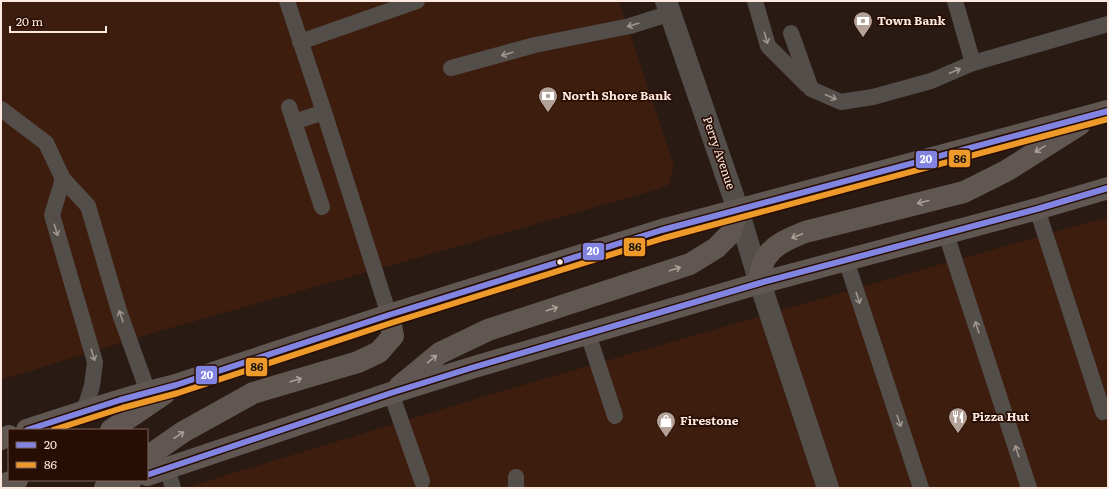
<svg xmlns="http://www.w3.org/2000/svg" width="1109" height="489" viewBox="0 0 1109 489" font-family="Literata,serif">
<rect width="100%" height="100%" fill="#291a13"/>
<g fill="#3d1d0e">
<polygon points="1,1 619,1 674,166 669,184 659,189 160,331 1,380"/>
<polygon points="1108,217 1108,488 184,488 502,391 903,275"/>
</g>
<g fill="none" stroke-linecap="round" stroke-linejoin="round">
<g stroke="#544e4b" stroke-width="16">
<polyline points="287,1 324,112 389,315"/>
<polyline points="755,1 768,46 807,85"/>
<polyline points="955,1 973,63 1108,24"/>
<polyline points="791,33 811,89 841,102 873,97 931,81 973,63"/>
<polyline points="300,42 417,1"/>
<polyline points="451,68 535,45 630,26 671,13"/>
<polyline points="289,107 322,207"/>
<polyline points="1,109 46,143 63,179 88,206 120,314 148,392"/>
<polyline points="294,122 324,112"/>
<polyline points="63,179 52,215 95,362 92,386 84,411"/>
<polyline points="1037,209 1103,412 1108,410"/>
<polyline points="946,234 1029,488"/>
<polyline points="846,260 921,488"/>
<polyline points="588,334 615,416"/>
<polyline points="391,393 422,481"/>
<polyline points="167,468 173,488"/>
<polyline points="516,477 516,488"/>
</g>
<polyline stroke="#544e4b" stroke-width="22" points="666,1 738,210 759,280 828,488"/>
<g stroke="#605652" stroke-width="22">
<path d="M759,280C761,272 762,262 767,256C776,243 791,238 805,232L964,192L1006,171L1079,125"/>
<polyline points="400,386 440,353 488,330 690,264 716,248 730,234 738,210"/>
<path d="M27,430C76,414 126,397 176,385L389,315L662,230L1108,111"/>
<polyline points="111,430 164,394"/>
<polyline points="1,439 9,436"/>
<polyline points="147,457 183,432 253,393 358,362 379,352 393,336 389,315"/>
<polyline points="147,475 391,393 471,368 760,283 1037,209 1108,188"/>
<polyline points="1,485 17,480"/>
<polyline points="105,488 131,480"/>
</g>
<defs>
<g id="bus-1">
<polyline points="27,430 120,400 176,385 389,315 662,230 1108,111"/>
<polyline points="147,475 391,393 471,368 760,283 1037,209 1108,188"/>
</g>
<polyline id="bus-2" points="53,430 122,408 178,393 391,323 664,238 1108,119"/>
</defs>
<use href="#bus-1" stroke="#280d02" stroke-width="9"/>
<use href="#bus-2" stroke="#280d02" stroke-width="9"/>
<use href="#bus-1" stroke="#8284e2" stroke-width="6"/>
<use href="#bus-2" stroke="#ee9a2a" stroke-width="6"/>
</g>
<defs><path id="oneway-shaft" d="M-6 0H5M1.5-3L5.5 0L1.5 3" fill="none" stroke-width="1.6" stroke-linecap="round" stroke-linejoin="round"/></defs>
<g stroke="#a0948e">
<use href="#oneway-shaft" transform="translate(633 25) rotate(164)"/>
<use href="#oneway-shaft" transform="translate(766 38) rotate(74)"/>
<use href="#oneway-shaft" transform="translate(507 54) rotate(164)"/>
<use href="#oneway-shaft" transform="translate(955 71) rotate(-23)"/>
<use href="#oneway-shaft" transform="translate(831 97) rotate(23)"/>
<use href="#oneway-shaft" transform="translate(56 230) rotate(73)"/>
<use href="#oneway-shaft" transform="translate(858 298) rotate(72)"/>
<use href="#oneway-shaft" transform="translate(121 316) rotate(-109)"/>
<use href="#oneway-shaft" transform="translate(977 327) rotate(-108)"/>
<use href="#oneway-shaft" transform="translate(93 355) rotate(73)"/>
<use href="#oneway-shaft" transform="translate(899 421) rotate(72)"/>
<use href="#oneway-shaft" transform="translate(1017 451) rotate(-108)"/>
</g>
<g stroke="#aea099">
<use href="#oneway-shaft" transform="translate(1040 149) rotate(148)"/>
<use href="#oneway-shaft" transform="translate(923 202) rotate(166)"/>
<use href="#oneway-shaft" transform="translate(797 236) rotate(158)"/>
<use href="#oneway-shaft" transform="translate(675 269) rotate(-18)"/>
<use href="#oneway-shaft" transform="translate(552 309) rotate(-18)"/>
<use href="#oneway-shaft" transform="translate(432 359) rotate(-40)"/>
<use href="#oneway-shaft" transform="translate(296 380) rotate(-17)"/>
<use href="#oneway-shaft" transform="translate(179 435) rotate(-34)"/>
</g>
<defs>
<symbol id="bank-pin" viewBox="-11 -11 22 30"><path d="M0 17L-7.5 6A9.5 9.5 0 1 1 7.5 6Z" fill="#b3a198" stroke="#280d02"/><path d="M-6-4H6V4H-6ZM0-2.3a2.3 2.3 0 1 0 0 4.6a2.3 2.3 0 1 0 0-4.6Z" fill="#fff"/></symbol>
<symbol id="restaurant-pin" viewBox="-11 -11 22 30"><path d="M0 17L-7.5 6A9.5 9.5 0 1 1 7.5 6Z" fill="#b3a198" stroke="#280d02"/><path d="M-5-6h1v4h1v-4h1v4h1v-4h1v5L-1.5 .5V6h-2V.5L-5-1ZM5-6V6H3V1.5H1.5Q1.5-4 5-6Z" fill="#fff"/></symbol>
<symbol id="shop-pin" viewBox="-11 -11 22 30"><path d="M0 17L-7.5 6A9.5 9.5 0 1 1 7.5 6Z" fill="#b3a198" stroke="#280d02"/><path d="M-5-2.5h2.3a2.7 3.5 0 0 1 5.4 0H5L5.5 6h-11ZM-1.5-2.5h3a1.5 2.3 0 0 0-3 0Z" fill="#fff"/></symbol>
</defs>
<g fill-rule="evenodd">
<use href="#bank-pin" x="852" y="10" width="22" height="30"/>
<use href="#bank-pin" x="537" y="85" width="22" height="30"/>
<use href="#restaurant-pin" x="947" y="406" width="22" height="30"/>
<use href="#shop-pin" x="655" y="410" width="22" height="30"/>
</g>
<circle fill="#fde9e0" stroke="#280d02" stroke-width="1.5" cx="560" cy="262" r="3.5"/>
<g text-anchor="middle" stroke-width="3.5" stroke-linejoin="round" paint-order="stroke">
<g font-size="12" font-weight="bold" fill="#fde9e0" stroke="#280d02" text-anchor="start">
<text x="877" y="25">Town Bank</text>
<text x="562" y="100">North Shore Bank</text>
<text x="972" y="421">Pizza Hut</text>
<text x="680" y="425">Firestone</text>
</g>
<g font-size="12" fill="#fde9e0" stroke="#280d02">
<text transform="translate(719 153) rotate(71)" y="4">Perry Avenue</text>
</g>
</g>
<g stroke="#280d02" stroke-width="1.5">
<rect x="948" y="149" width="23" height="19" rx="4" fill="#ee9a2a"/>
<rect x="915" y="150" width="23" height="19" rx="4" fill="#8284e2"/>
<rect x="623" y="237" width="23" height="20" rx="4" fill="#ee9a2a"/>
<rect x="582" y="242" width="23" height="19" rx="4" fill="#8284e2"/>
<rect x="245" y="357" width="23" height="20" rx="4" fill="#ee9a2a"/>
<rect x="195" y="365" width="23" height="20" rx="4" fill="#8284e2"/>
</g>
<g font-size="11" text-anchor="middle" font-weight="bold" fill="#fff">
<text x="926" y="163">20</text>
<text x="593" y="255">20</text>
<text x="207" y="379">20</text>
</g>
<g font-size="11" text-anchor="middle" font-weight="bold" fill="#111">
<text x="960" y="163">86</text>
<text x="635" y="251">86</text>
<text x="257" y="371">86</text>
</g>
<rect width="1109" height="489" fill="none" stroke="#fde9e0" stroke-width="4"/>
<rect x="8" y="429" width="140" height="52" fill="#280d02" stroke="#7d655b"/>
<rect x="16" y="442" width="20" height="6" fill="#8284e2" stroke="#7d655b"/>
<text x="44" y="449" font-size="12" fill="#fde9e0">20</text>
<rect x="16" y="462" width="20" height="6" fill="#ee9a2a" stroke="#7d655b"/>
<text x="44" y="469" font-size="12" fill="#fde9e0">86</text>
<path d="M10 26v6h96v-6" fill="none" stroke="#fde9e0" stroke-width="2"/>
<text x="16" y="26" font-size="12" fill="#fde9e0" stroke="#280d02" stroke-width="3" paint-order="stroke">20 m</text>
</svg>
